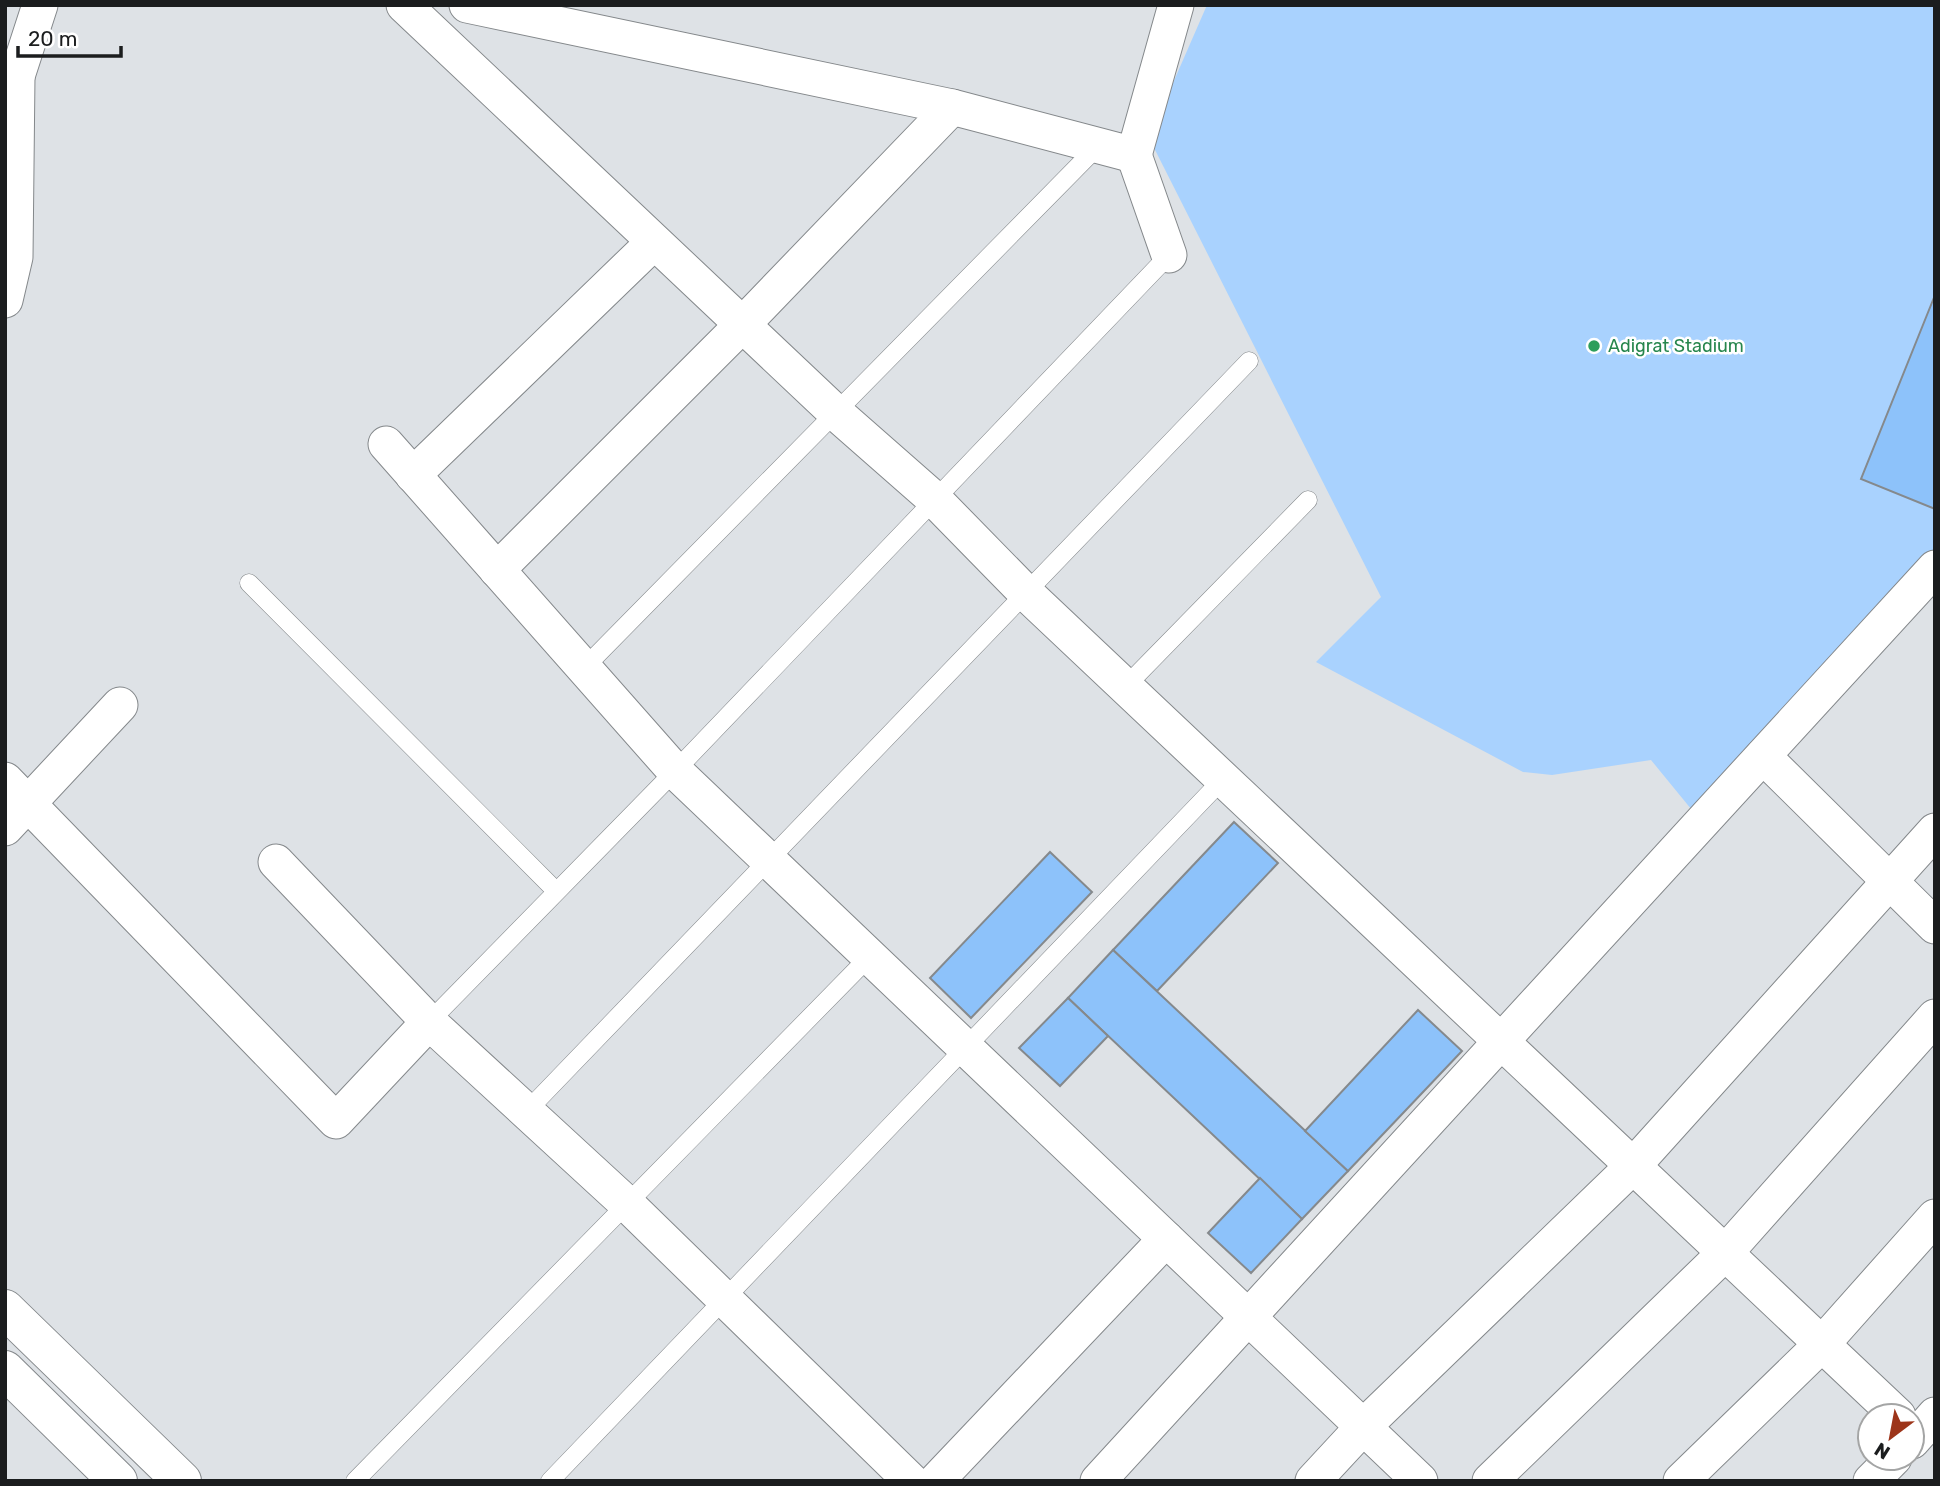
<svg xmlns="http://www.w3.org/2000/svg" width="1940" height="1486" viewBox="0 0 1940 1486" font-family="Rubik,sans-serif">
<rect width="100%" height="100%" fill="#dee2e6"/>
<polygon fill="#a9d2fe" points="1207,5 1935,5 1935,553 1696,815 1651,760 1552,775 1523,772 1316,662 1381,597 1149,138"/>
<g fill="#8dc2fa" stroke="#85898c" stroke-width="2">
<polygon points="1935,295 1935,509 1861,479"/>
<polygon points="1234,822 1278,863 1157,991 1113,950"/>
<polygon points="1050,852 1092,892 971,1018 930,978"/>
<polygon points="1113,950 1348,1171 1302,1219 1068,998"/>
<polygon points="1068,998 1108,1036 1060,1086 1019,1048"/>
<polygon points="1418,1010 1462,1051 1348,1171 1305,1131"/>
<polygon points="1260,1178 1302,1219 1251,1273 1208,1233"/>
</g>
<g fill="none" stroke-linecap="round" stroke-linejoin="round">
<defs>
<g id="lane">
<polyline points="249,583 556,891"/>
<polyline points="584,668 1098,146"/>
<polyline points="1125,687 1308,500"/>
<polyline points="429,1022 675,771 1169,255"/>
<polyline points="526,1112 1249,361"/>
<polyline points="355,1481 870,956"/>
<polyline points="550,1481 1223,779"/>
</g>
<g id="street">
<polyline points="404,5 835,412 934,499 1026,593 1898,1416"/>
<polyline points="467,5 952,107 1134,155 1176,5"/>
<polyline points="5,84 17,76 40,5"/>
<polyline points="1134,155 1169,255"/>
<polyline points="5,300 15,257 17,76"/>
<polyline points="386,444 675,771 1420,1481"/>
<polyline points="413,475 654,242"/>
<polyline points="497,570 742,325 952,107"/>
<polyline points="1763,756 1935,926"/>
<polyline points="5,780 336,1121 429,1022"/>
<polyline points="5,828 120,705"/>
<polyline points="276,862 429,1022 627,1204 911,1481"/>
<polyline points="1912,1441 1935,1415"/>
<polyline points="936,1481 1166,1239"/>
<polyline points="1098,1481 1935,568"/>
<polyline points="1313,1481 1363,1427 1633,1166 1935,831"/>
<polyline points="1490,1481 1725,1253 1935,1017"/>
<polyline points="1681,1481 1822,1344 1935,1217"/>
<polyline points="1871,1481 1894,1458"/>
</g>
<g id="secondary">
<polyline points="5,1309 182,1481"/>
<polyline points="5,1370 118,1481"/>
</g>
</defs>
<use href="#lane" stroke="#84888b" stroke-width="19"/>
<use href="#street" stroke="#84888b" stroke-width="37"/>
<use href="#secondary" stroke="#84888b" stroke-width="40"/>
<use href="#lane" stroke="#fff" stroke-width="18"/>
<use href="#street" stroke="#fff" stroke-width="35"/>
<use href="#secondary" stroke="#fff" stroke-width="38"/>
</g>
<circle fill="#2e9e5b" stroke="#fff" stroke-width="2.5" cx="1594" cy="346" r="7"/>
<g text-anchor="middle" stroke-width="5" stroke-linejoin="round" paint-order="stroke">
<g font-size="18" fill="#27864d" stroke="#fff" text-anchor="start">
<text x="1608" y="352">Adigrat Stadium</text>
</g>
</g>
<rect width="1940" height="1486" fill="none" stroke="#1b1d1e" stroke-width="14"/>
<g transform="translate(1891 1437) rotate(212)"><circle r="33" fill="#ffffff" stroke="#a4a5a5" stroke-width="2"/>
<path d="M0-5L12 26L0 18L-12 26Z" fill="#9d351a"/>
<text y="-10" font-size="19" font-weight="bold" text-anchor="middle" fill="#1b1d1e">N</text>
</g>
<path d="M18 46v10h103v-10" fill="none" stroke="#1b1d1e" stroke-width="3.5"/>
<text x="28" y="46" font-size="21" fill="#1b1d1e" stroke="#ffffff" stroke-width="5" paint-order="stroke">20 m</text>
</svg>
